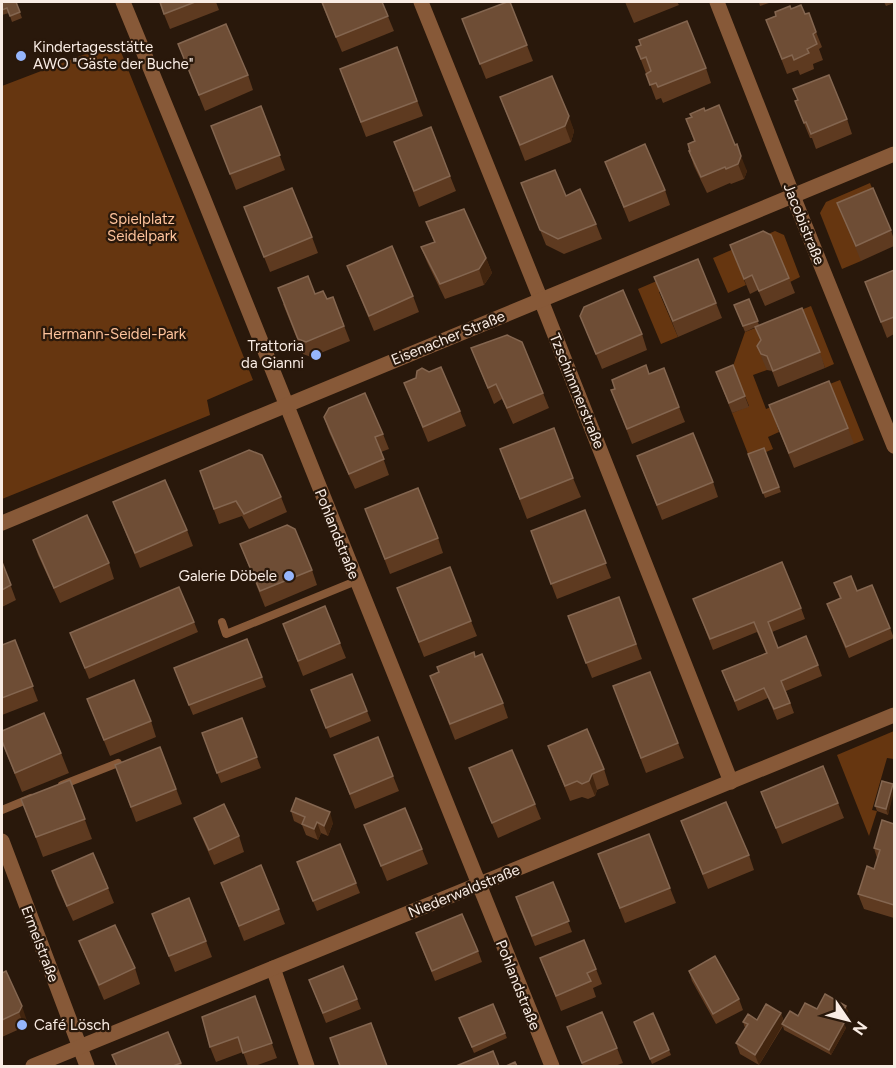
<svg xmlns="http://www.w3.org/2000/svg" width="896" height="1068" viewBox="0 0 896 1068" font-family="Figtree,sans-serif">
<rect width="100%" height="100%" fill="#29180b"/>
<g fill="#663610">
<polygon points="117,42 253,380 207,400 210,415 2,499 2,86"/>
<polygon points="870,183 878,203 861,261 842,269 820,213 826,202"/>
<polygon points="775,231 784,235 800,277 790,282 736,260 746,285 728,293 713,258"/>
<polygon points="699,263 659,292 678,337 661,344 638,289"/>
<polygon points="811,306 834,364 825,368 808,323 767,370 753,375 766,409 840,380 864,440 854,444 775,420 779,432 768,437 773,449 750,459 732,413 749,406 733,366 745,332"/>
<polygon points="894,731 894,759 887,758 872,810 877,811 869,836 837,755"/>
</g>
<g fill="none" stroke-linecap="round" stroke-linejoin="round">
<g stroke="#875938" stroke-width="8">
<polyline points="222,622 226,634 356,581"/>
<polyline points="62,785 118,763"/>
<polyline points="2,810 31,798"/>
</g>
<g stroke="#875938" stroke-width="15">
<polyline points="123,2 201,192 552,1066"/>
<polyline points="421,2 541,300 731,782"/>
<polyline points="717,2 793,196 894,446"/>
<polyline points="2,523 894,154"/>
<polyline points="2,841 87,1066"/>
<polyline points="273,968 307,1066"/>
<polyline points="33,1066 894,715"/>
</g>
</g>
<g fill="#5e3a20">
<polygon points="2,2 16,2 22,18 12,22 9,13 2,15"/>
<polygon points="159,2 216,2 219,10 170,29"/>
<polygon points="321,2 382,2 394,31 342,52"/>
<polygon points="510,2 533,61 486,79 462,19"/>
<polygon points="625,2 677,2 679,5 634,23"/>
<polygon points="759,2 772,2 760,6"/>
<polygon points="884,2 894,2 894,3 886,6"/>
<polygon points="791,9 805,14 816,32 822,47 819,49 823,60 813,64 814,69 800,75 798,70 787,74 766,20"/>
<polygon points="178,44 248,75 253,90 205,111"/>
<polygon points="397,47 423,116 366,137 340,69"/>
<polygon points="636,47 706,68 711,83 663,103 661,98 656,100"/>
<polygon points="552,76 574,131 571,142 525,161 500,97"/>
<polygon points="261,106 285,170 236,190 217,141"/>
<polygon points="705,111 747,171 744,179 731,184 730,183 707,193 694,166 689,151 690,151 694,141 686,119"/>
<polygon points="801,116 847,119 852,134 816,149 812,138 810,138"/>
<polygon points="394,142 450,176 456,191 419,207"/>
<polygon points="605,162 665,190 670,205 629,222"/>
<polygon points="521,183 566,196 596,224 602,239 564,254 546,245"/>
<polygon points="837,203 891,230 894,240 894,246 861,261"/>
<polygon points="244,207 312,237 318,253 270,272"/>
<polygon points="426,222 486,258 492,273 484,285 445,299 427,262 421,247 434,242"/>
<polygon points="730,245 789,278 795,293 765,306 758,290 750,294"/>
<polygon points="347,266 413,296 419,312 374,331"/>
<polygon points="894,270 894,334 887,338 865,282"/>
<polygon points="654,277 716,303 722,318 678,337"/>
<polygon points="315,294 327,299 333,297 350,341 311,357 303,354 283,304"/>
<polygon points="749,299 759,325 820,352 825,368 778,387 772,371 767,370 763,361 757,346 760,340 756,327 745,332 734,305"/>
<polygon points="580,316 642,334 647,350 602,369"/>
<polygon points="471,348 543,393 549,408 513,424 502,399 494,404"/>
<polygon points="733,365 749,407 732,413 716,372"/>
<polygon points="649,374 679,407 685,422 632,444 611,390"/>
<polygon points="404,383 460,411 466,426 428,442"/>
<polygon points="769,405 848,428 854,444 794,468"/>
<polygon points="324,417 383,434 389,449 381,452 389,475 355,489 329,432"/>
<polygon points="764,448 781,492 765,498 748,454"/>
<polygon points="500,449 573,478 581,497 527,519"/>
<polygon points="637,456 713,482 718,497 662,520"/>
<polygon points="200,471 281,497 287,512 249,529 242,516 219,524"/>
<polygon points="113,502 187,530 193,546 140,568"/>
<polygon points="585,510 611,578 557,599 531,531"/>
<polygon points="371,524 438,538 443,553 390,574"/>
<polygon points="33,540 109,563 114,579 60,603 38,555"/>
<polygon points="240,544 312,570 317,585 265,607"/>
<polygon points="2,562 16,600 2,607"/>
<polygon points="834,583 857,591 890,628 894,638 849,658 827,604 840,599"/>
<polygon points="397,588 471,621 477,636 424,657"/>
<polygon points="619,597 642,659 592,678 568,616"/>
<polygon points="801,608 805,619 772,632 778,648 818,665 822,676 786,691 794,713 777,720 768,698 738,711 722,671 766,653 757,632 713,650 697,609"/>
<polygon points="194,622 198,632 89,679 70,633"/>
<polygon points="283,624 340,643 346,658 303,676"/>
<polygon points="247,639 266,687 193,715 174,668"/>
<polygon points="15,640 38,701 2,715 2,645"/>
<polygon points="475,657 503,703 508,718 455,740 430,676"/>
<polygon points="352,674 371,721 330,738 311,690"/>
<polygon points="613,686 678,743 684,758 646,773"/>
<polygon points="87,699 151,721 156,737 110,756"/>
<polygon points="242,718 261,768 221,783 202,733"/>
<polygon points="2,731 61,753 69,773 22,792 2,743"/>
<polygon points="548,746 604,769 609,785 597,790 595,796 588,799 582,797 570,801"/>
<polygon points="160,747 182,804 136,822 115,765"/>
<polygon points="469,768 535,804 541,819 498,838"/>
<polygon points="340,770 393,776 399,791 355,809"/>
<polygon points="70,780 92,839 43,857 21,799"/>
<polygon points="894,787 888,815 877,811 875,806"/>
<polygon points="761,792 838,803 844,818 782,844"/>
<polygon points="291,811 333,823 328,836 321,833 318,840 306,835 302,825 294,821"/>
<polygon points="194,818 239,836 244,852 214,865 200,833"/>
<polygon points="681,821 749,855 754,870 708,889"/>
<polygon points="894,824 894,918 864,909 858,894 874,869 877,858 874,848"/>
<polygon points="364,825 422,849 428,864 387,881"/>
<polygon points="598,854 670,888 676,903 625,923"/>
<polygon points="52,871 108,888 114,903 73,921 57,886"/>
<polygon points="301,872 356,883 360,893 317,911"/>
<polygon points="553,882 572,932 535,946 519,907"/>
<polygon points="221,883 279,909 285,924 244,941"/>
<polygon points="152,914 206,941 212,957 175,972"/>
<polygon points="79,941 135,968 140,984 104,1000 85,956"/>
<polygon points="420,944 478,951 482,962 435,981"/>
<polygon points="540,958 596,969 602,984 593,988 596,997 561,1011"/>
<polygon points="689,971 739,999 743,1010 716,1024 692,981"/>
<polygon points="2,973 27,1021 24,1027 2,1037"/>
<polygon points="309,980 357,999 361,1009 326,1023"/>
<polygon points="255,996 277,1058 255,1066 248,1066 243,1052 216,1062 210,1047"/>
<polygon points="493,1004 507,1038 474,1053 459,1018"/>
<polygon points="817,1009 848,1011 842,1022 846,1028 831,1055 784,1030 783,1026 759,1065 740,1054 736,1043 745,1028 743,1022 757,1020 781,1013 784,1022"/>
<polygon points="567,1027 617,1048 623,1063 615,1066 583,1066"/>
<polygon points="636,1027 669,1050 671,1055 652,1064"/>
<polygon points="112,1055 181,1063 182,1066 116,1066"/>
</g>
<g fill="#42250f">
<polygon points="569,116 574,131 571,142 565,126"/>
<polygon points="741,156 747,171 744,179 738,164"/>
<polygon points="486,258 492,273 484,285 479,269"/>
<polygon points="592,774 597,790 595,796 589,781"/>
<polygon points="893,784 894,792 888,815 886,809"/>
<polygon points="330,812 333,823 328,836 324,826"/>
<polygon points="317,822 321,833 318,840 314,829"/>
<polygon points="22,1006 27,1021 24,1027 19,1012"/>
<polygon points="846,1006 848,1011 840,1025 838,1020"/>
<polygon points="781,1013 784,1023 759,1065 755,1055"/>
<polygon points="844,1023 846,1028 831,1055 829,1050"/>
</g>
<g fill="#6e4d35" stroke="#846650" stroke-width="1.5">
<polygon points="2,2 16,2 20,12 10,16 7,8 2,10"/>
<polygon points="160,2 195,2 164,14"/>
<polygon points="322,2 382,2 388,16 336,37"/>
<polygon points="507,2 510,2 527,45 480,64 462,19"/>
<polygon points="801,5 805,14 809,13 816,32 813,34 817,44 807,49 809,53 794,60 792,55 782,59 766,20 776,16 775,12 790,6 791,9"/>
<polygon points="687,21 706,68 658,87 656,83 650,85 646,74 651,71 646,57 641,59 636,47 641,45 639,40"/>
<polygon points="226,24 248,75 199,95 178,44"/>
<polygon points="397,47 417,101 361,122 340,69"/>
<polygon points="829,75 847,119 811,134 806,122 804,123 795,101 798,100 793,89"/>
<polygon points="552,76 569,116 565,126 520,145 500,97"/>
<polygon points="719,105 735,145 737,144 741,156 738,164 726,169 725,167 701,177 689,151 690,151 688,144 695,141 686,119 692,117 690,114 704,108 705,111"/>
<polygon points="261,106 280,155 230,174 211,126"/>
<polygon points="431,127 450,176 414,191 394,142"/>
<polygon points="645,144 665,190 624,207 605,162"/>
<polygon points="555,170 566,196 580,189 596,224 558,239 540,230 521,183"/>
<polygon points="292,188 312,237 264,257 244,207"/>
<polygon points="873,188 891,230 856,246 837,203"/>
<polygon points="464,209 486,258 479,269 440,284 421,247 435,242 426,222"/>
<polygon points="763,231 771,235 789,278 759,291 752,275 744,279 730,245"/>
<polygon points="392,246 413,296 369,316 347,266"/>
<polygon points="698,259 716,303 673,321 654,277"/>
<polygon points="894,270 894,317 881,322 865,282"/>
<polygon points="308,276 315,294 323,291 327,299 333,297 344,326 306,342 298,339 278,288"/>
<polygon points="623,290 642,334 596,354 580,316 584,307"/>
<polygon points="749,299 758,321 743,326 734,305"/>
<polygon points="802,308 820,352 773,371 767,356 761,354 757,346 761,340 755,327"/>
<polygon points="507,335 522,342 543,393 507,408 496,384 488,388 471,348"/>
<polygon points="646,365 649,374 664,368 679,407 627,429 611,390 615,389 612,380"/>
<polygon points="733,365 745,396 729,403 716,372"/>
<polygon points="441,367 460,411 423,427 404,383 416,378 417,371 422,368 429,372"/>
<polygon points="829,381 848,428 789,453 769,405"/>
<polygon points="365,393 383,434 375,437 384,459 349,474 324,417 329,408"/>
<polygon points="554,428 573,478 520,499 500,449"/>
<polygon points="693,433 713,482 657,505 637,456"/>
<polygon points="764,448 779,487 763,493 748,454"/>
<polygon points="249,450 262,455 281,497 244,514 236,501 214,509 200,471"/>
<polygon points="165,480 187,530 135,553 113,502"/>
<polygon points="418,488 438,538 385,559 365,509"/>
<polygon points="585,510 606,563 551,584 531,531"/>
<polygon points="87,515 109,563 54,588 33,540"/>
<polygon points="287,525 295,529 312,570 260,591 240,544"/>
<polygon points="2,562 11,585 2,590"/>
<polygon points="782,562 801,608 768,622 778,648 806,636 818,665 781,681 790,703 774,709 764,688 735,701 722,671 767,653 754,622 710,639 693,599"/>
<polygon points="450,567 471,621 419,642 397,588"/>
<polygon points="851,576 857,591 872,585 890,628 846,647 827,604 841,598 834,583"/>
<polygon points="179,587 194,622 85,668 70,633"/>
<polygon points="619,597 636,644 586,663 568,616"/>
<polygon points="325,606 340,643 298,661 283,624"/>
<polygon points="247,639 262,677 189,705 174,668"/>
<polygon points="15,640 33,686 2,698 2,645"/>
<polygon points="474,652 475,657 482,654 503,703 450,724 430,676 439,672 437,667"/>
<polygon points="650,672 678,743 641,758 613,686"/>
<polygon points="352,674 367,711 326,728 311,690"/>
<polygon points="134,680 151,721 104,740 87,699"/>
<polygon points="44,713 61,753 15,773 2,741 2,731"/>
<polygon points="242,718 257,757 217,773 202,733"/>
<polygon points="587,729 604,769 592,774 589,781 582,784 577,781 565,786 548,746"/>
<polygon points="378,737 393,776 350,794 334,755"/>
<polygon points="160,747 176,789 131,807 115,765"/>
<polygon points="512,750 535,804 492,823 469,768"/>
<polygon points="823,766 838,803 776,828 761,792"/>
<polygon points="70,780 85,819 36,837 21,799"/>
<polygon points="882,781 893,784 886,809 875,806"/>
<polygon points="296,798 330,812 324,826 317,822 314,829 302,824 305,817 291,811"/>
<polygon points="726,802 749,855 703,874 681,821"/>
<polygon points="224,804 239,836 209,850 194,818"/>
<polygon points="405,808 422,849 381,866 364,825"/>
<polygon points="882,820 894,824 894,905 858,894 867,866 874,869 880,850 874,848"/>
<polygon points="649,834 670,888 620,908 598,854"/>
<polygon points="340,844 356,883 313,901 297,862"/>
<polygon points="93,853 108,888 67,906 52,871"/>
<polygon points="261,865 279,909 239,926 221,883"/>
<polygon points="553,882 569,921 532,936 516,897"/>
<polygon points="189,898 206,941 169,956 152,914"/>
<polygon points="462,914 478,951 432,971 416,933"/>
<polygon points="115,925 135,968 99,985 79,941"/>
<polygon points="584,940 596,969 587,973 591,981 556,996 540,958"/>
<polygon points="715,956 739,999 713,1014 689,971"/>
<polygon points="343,966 357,999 323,1013 309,980"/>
<polygon points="6,971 22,1006 19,1012 2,1020 2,973"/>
<polygon points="825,994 846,1006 838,1020 844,1023 829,1050 782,1024 790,1011 798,1016 805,1003 817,1009"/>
<polygon points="255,996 272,1043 243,1053 238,1037 210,1047 202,1017"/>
<polygon points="493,1004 505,1033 472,1047 459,1018"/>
<polygon points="766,1004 781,1013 755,1055 736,1043 748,1024 743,1022 748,1014 757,1020"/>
<polygon points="602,1012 617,1048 582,1063 567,1027"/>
<polygon points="653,1013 669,1050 650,1059 634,1022"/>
<polygon points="371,1023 387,1066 340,1066 330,1038"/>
<polygon points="168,1032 181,1063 173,1066 117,1066 112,1055"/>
<polygon points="493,1051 499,1066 456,1066"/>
<polygon points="515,1062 517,1066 506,1066"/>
</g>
<g fill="#96b6fd" stroke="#29180b" stroke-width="2">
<circle cx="21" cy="56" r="6"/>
<circle cx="316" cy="355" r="6"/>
<circle cx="289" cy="576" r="6"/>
<circle cx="22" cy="1025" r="6"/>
</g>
<g text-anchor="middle" stroke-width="4.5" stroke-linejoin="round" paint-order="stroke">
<g font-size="15" fill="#f9ece4" stroke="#29180b" text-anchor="start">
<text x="33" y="52">Kindertagesstätte<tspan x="33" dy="17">AWO "Gäste der Buche"</tspan></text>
<text x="304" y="351" text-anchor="end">Trattoria<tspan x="304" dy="17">da Gianni</tspan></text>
<text x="277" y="581" text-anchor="end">Galerie Döbele</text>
<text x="34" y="1030">Café Lösch</text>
</g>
<g font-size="15" fill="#fec39c" stroke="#29180b">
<text x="142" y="224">Spielplatz<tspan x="142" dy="17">Seidelpark</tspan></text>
<text x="114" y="339">Hermann-Seidel-Park</text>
</g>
<g font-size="15" fill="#f9ece4" stroke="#29180b">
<text transform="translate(804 224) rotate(68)" y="5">Jacobistraße</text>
<text transform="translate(448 338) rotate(-22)" y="5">Eisenacher Straße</text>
<text transform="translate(577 391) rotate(68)" y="5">Tzschimmerstraße</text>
<text transform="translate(337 534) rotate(68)" y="5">Pohlandstraße</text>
<text transform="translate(464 891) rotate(-22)" y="5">Niederwaldstraße</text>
<text transform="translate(40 944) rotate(69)" y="5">Ermelstraße</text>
<text transform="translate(518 985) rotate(68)" y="5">Pohlandstraße</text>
</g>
</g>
<rect width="896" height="1068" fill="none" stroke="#f9ece4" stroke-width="6"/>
<g transform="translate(848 1020) rotate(125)" stroke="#29180b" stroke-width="4.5" paint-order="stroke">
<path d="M0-4.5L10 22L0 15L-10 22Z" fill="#f9ece4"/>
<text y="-9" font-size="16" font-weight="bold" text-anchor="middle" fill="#f9ece4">N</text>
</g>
</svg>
